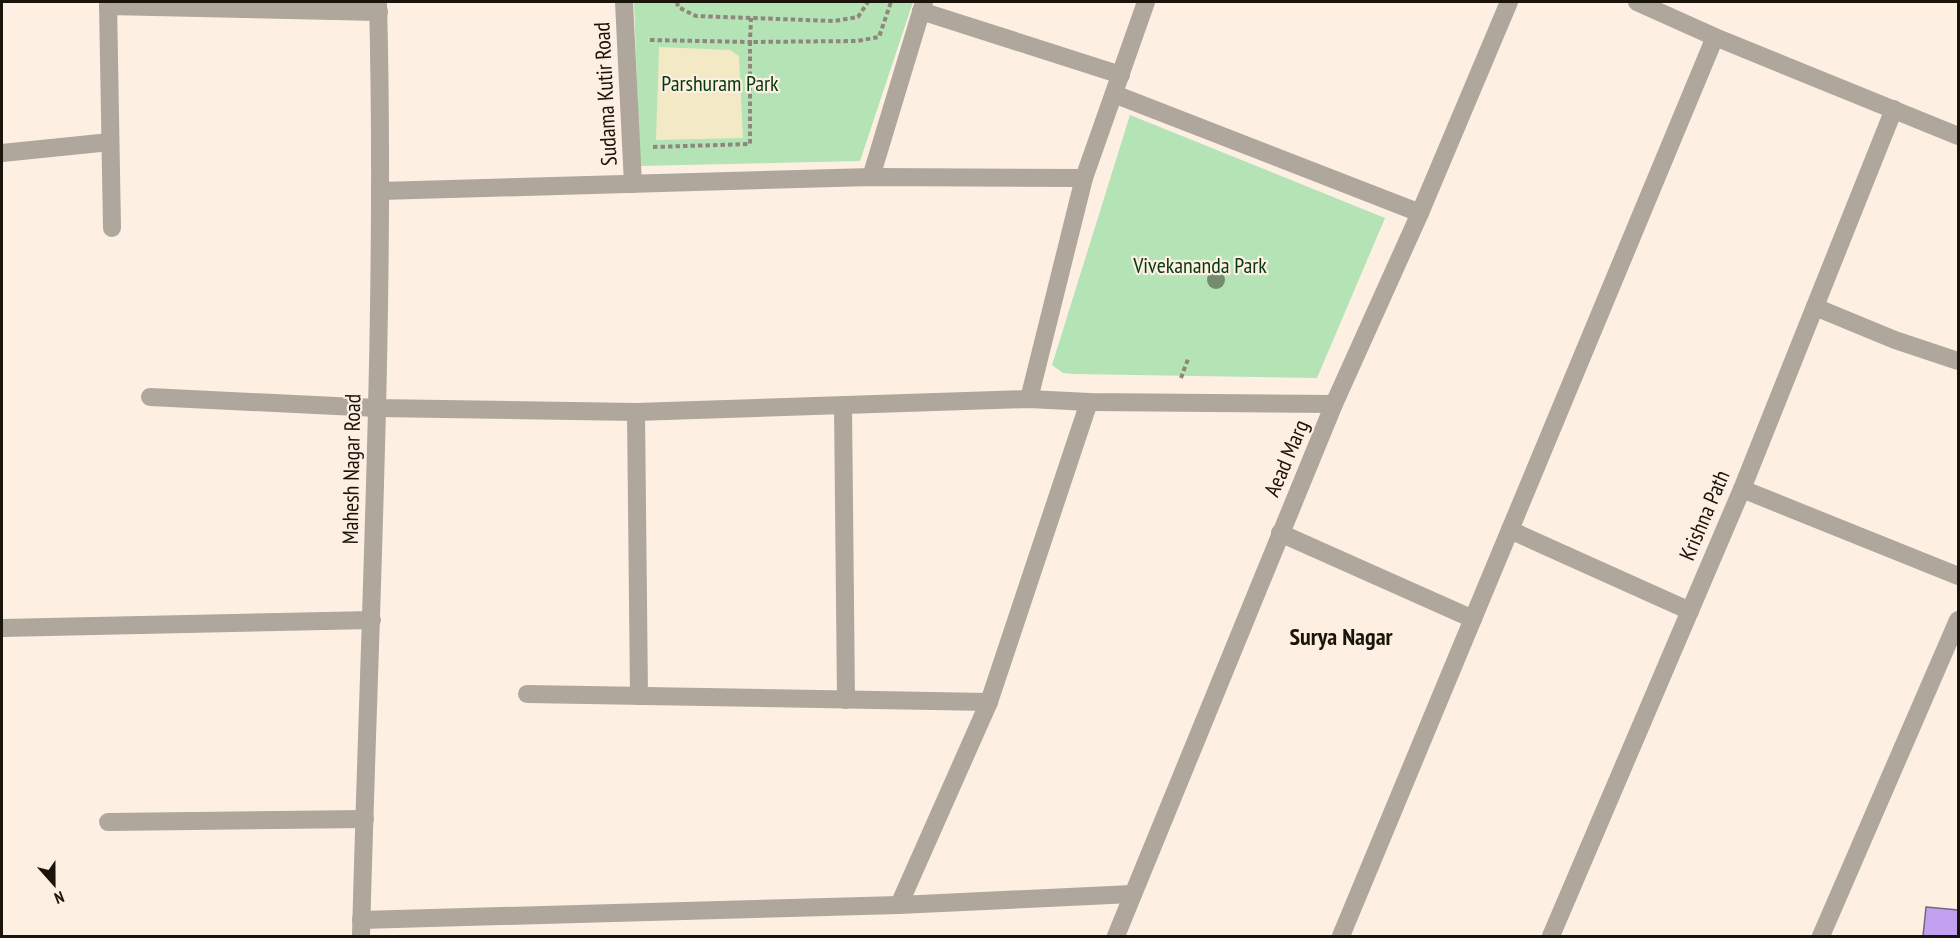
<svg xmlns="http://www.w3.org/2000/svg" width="1960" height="938" viewBox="0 0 1960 938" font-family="'PT Sans Narrow',sans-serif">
<rect width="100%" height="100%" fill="#fdf0e2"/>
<g fill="#b4e3b6">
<polygon points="634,2 913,2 860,161 640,166"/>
<polygon points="1130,115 1385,218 1317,378 1074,374 1063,373 1052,365"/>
</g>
<polygon fill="#f3e9c4" points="659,47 730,50 739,56 743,138 656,140"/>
<polygon fill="#c1a1f0" stroke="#726881" stroke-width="1.5" points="1926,907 1958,910 1958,936 1923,936"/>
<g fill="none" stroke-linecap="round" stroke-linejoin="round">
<g stroke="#90867b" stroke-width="4" stroke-dasharray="4.5 3" stroke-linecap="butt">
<polyline points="677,2 678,7 696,16 834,21 858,17 868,2"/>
<polyline points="650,40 750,42 751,18"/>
<polyline points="653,147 750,144 750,42 857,41 879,37 891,2"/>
<polyline points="1181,378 1188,359"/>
</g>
<g stroke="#afa69c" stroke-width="18">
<polyline points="108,2 112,228"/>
<polyline points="624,2 633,184"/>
<polyline points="1637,2 1715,37 1958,136"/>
<polyline points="108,6 379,12"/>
<polyline points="921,11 1121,75"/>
<polyline points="1114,94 1420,213"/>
<polyline points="2,153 110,142"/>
<polyline points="871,177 924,2"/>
<polyline points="381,191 871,177 1084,178"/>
<polyline points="1815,307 1895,340 1958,361"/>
<polyline points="150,397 377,408 636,412 1029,399 1089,402 1334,404"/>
<polyline points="1029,399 1084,178 1146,2"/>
<polyline points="843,405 846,700"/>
<polyline points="636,412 639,696"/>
<polyline points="1742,489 1958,576"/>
<polyline points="1510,530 1690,611"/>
<polyline points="1280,533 1473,619"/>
<polyline points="2,628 372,620"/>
<polyline points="527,694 989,702"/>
<polyline points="108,822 365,819"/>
<polyline points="899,905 989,702 1089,402"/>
<polyline points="361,920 899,905 1132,894"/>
<path d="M361,936C369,625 386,313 378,2"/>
<polyline points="1116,936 1334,404 1420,213 1509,2"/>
<polyline points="1341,936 1715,37"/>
<polyline points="1551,936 1742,489 1894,109"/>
<polyline points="1821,936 1958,620"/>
</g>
</g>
<circle fill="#758b6e" cx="1216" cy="280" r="9"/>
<g text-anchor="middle" stroke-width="4.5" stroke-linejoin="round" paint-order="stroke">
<g font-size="22" fill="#05390f" stroke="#fdf0e2">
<text x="720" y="91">Parshuram Park</text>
<text x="1200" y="273">Vivekananda Park</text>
</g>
<g font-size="22" fill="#1b140b" stroke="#fdf0e2">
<text transform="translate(605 94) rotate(-93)" y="8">Sudama Kutir Road</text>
<text transform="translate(1286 458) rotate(-67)" y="8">Aead Marg</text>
<text transform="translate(351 469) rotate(-89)" y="8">Mahesh Nagar Road</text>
<text transform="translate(1704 515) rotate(-67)" y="8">Krishna Path</text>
</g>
<g font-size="24" font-weight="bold" fill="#1b140b" stroke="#fdf0e2">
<text x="1341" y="645">Surya Nagar</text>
</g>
</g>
<rect width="1960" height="938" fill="none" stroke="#1b140b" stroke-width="6"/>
<g transform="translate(54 884) rotate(159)" stroke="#fdf0e2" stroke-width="4.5" paint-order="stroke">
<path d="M0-4.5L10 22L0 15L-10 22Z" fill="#1b140b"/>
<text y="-9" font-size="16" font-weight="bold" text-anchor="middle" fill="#1b140b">N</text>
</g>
</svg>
